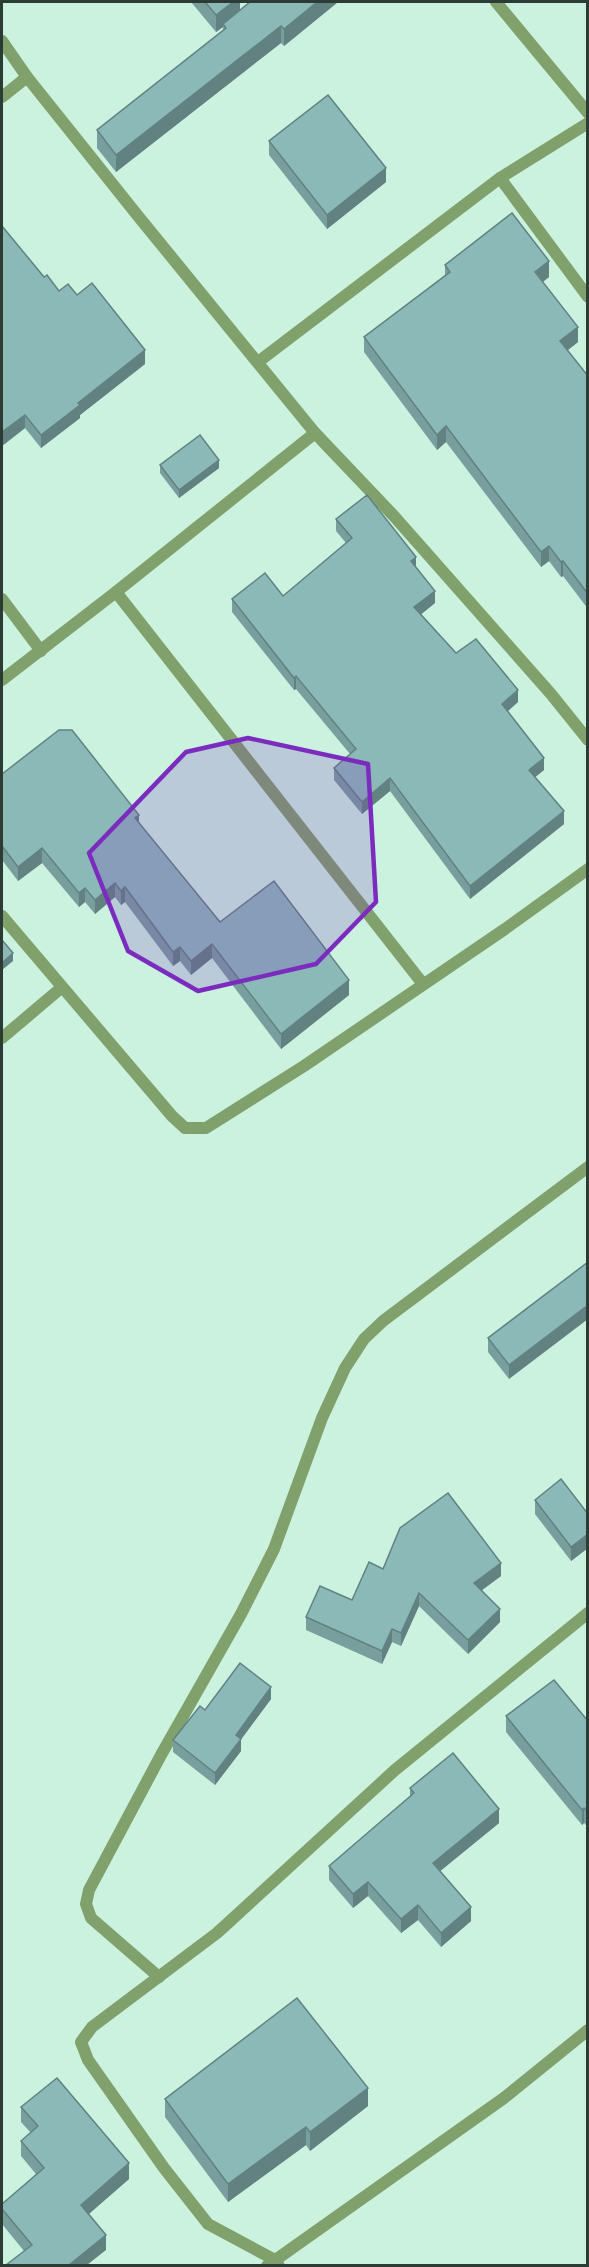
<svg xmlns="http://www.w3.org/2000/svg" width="589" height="2267" viewBox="0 0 589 2267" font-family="'Titillium Web',sans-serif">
<rect width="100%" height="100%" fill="#cbf2df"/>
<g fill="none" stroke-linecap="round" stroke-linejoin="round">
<g stroke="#80a16b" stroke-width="12">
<polyline points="496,2 588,113"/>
<polyline points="2,41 27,77 138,216 315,433 393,515 551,694 588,740"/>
<polyline points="2,97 27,77"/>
<polyline points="500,178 588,297"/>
<polyline points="258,362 500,178 588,123"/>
<polyline points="116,592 423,984"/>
<polyline points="2,599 41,651"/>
<polyline points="2,680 116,592 315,433"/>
<polyline points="2,916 172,1116 185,1128 206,1128 304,1066 505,929 588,869"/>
<polyline points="2,1038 61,988"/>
<polyline points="159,1977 91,1918 86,1904 89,1890 161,1755 241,1614 274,1549 322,1418 345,1368 364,1339 383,1321 588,1167"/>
<polyline points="267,2266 504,2098 588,2030"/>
<polyline points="279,2266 275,2260 208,2224 164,2168 88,2060 81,2042 92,2027 217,1933 395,1770 588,1613"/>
</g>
</g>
<g fill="#789f9e">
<polygon points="191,2 240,2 240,10 338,2 284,46 281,43 116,172 97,148 97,130 223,31 223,27 216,32"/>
<polygon points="269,141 386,182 327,229 269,155"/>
<polygon points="2,226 44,277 59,291 77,295 145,364 80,415 80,418 41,448 25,428 2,446"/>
<polygon points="445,265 549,277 543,282 578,342 568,350 588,376 588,609 563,576 561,577 549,561 541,567 446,442 437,450 364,352 364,337 445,275"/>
<polygon points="160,465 219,468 179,498 160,473"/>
<polygon points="336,519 416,567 435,603 420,615 456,653 518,702 508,711 544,770 535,777 564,824 470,899 390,791 362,814 334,780 334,768 350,754 296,689 294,690 232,612 232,599 283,596 346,543 336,531"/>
<polygon points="2,774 139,824 220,922 349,995 281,1049 212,958 191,975 180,961 173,966 125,902 121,905 115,897 95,914 85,902 79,907 42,863 18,881 2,860"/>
<polygon points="588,1262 509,1379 488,1352 488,1338"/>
<polygon points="535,1500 588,1514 588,1548 571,1561 535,1514"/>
<polygon points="383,1569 501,1576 482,1590 500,1622 468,1654 419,1606 401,1646 392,1642 382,1664 306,1630 306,1617 352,1600"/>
<polygon points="271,1699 241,1739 241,1751 215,1785 173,1752 173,1740 205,1710"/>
<polygon points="506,1716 588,1721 588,1827 584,1823 582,1825 506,1732"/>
<polygon points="410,1788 499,1823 440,1871 471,1921 441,1947 418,1920 401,1933 368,1896 353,1908 329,1880 329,1866 410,1796"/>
<polygon points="165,2099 368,2106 310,2151 306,2145 228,2202 165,2117"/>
<polygon points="21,2107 129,2179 88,2214 106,2250 24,2251 2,2224 2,2204 36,2174 21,2156 21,2141 31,2133 21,2122"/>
</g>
<g fill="#618281">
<polygon points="233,2 240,2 240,13 223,24 223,27 216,32 216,15"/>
<polygon points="317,2 338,2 284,46 284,29"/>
<polygon points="281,26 281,43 116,172 116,155"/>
<polygon points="386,168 386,182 327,229 327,215"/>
<polygon points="549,261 549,277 535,287 535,272"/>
<polygon points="578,327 578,342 560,356 560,341"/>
<polygon points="145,350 145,364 80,415 80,418 41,448 41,435 78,403"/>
<polygon points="25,415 25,428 2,446 2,432"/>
<polygon points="446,426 446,442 437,450 437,435"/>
<polygon points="219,460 219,468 179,498 179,490"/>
<polygon points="549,546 549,561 541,567 541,552"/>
<polygon points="416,557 416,570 411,561"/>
<polygon points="563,561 563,576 561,577 561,562"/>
<polygon points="435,591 435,603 414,620 414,607"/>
<polygon points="296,676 296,689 294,690 294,678"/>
<polygon points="518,690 518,702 502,716 502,704"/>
<polygon points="544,758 544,770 529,782 529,770"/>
<polygon points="390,778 390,791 362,814 362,802"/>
<polygon points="564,811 564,824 470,899 470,886"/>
<polygon points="139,815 139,829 135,818"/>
<polygon points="42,848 42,863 18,881 18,867"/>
<polygon points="115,883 115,897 95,914 95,900"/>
<polygon points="125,887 125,902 121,905 121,891"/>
<polygon points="85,888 85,902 79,907 79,893"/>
<polygon points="212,944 212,958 191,975 191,961"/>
<polygon points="180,947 180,961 173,966 173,952"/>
<polygon points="13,953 13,961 2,970 2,963"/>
<polygon points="349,980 349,995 281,1049 281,1034"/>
<polygon points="588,1305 588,1319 509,1379 509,1365"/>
<polygon points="588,1534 588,1548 571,1561 571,1547"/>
<polygon points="501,1563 501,1576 474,1596 474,1583"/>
<polygon points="419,1593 419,1606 401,1646 401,1633"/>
<polygon points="500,1609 500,1622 468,1654 468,1640"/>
<polygon points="392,1629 392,1642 382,1664 382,1651"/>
<polygon points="271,1687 271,1699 237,1745 241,1739 241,1751 215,1785 215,1773 236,1735"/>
<polygon points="584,1808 584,1823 582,1825 582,1810"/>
<polygon points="499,1809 499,1823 433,1877 433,1863"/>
<polygon points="368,1882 368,1896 353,1908 353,1894"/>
<polygon points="418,1905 418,1920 401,1933 401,1919"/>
<polygon points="471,1907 471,1921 441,1947 441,1933"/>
<polygon points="368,2088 368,2106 310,2151 310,2132"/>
<polygon points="306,2127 306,2145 228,2202 228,2184"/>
<polygon points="129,2163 129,2179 81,2221 81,2205"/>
<polygon points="106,2235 106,2250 87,2265 69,2265"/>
</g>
<g fill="#8bb9b8" stroke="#618281" stroke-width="1.5">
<polygon points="205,2 233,2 216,15"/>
<polygon points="250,2 317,2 284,29 281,26 116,155 97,130 226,28 223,24"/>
<polygon points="328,95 386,168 327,215 269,141"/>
<polygon points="512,213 549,261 535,272 578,327 560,341 588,376 588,594 563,561 561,562 549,546 541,552 446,426 437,435 364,337 450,272 445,265"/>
<polygon points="2,226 44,277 47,275 59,291 68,284 77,295 92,283 145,350 78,403 80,405 41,435 25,415 2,432"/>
<polygon points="200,435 219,460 179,490 160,465"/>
<polygon points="367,495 416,557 411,561 435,591 414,607 456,653 476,639 518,690 502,704 544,758 529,770 564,811 470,886 390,778 362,802 334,768 356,749 296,676 294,678 232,599 265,573 283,596 352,538 336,519"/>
<polygon points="59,730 72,730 139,815 135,818 220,922 274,881 349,980 281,1034 212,944 191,961 180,947 173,952 125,887 121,891 115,883 95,900 85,888 79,893 42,848 18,867 2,846 2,774"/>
<polygon points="2,940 13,953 2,963"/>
<polygon points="588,1262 588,1305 509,1365 488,1338"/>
<polygon points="561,1479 588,1514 588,1534 571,1547 535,1500"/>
<polygon points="448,1493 501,1563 474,1583 500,1609 468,1640 419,1593 401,1633 392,1629 382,1651 306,1617 320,1586 352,1600 369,1562 383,1569 400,1528"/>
<polygon points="240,1663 271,1687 236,1735 241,1739 215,1773 173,1740 200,1706 205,1710"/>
<polygon points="554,1680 588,1721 588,1812 584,1808 582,1810 506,1716"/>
<polygon points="453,1753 499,1809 433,1863 471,1907 441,1933 418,1905 401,1919 368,1882 353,1894 329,1866 414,1793 410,1788"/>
<polygon points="297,1998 368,2088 310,2132 306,2127 228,2184 165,2099"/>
<polygon points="57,2078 129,2163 81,2205 106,2235 69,2265 6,2265 32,2245 2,2209 2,2204 44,2168 21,2141 38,2126 21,2107"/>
</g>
<path fill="#7b2cbf" fill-opacity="0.2" stroke="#7b2cbf" stroke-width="4.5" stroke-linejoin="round" d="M248,738L368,764L376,902L316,964L198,991L128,951L89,853L186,752Z"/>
<rect width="589" height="2267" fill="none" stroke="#2c3b34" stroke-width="6"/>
</svg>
